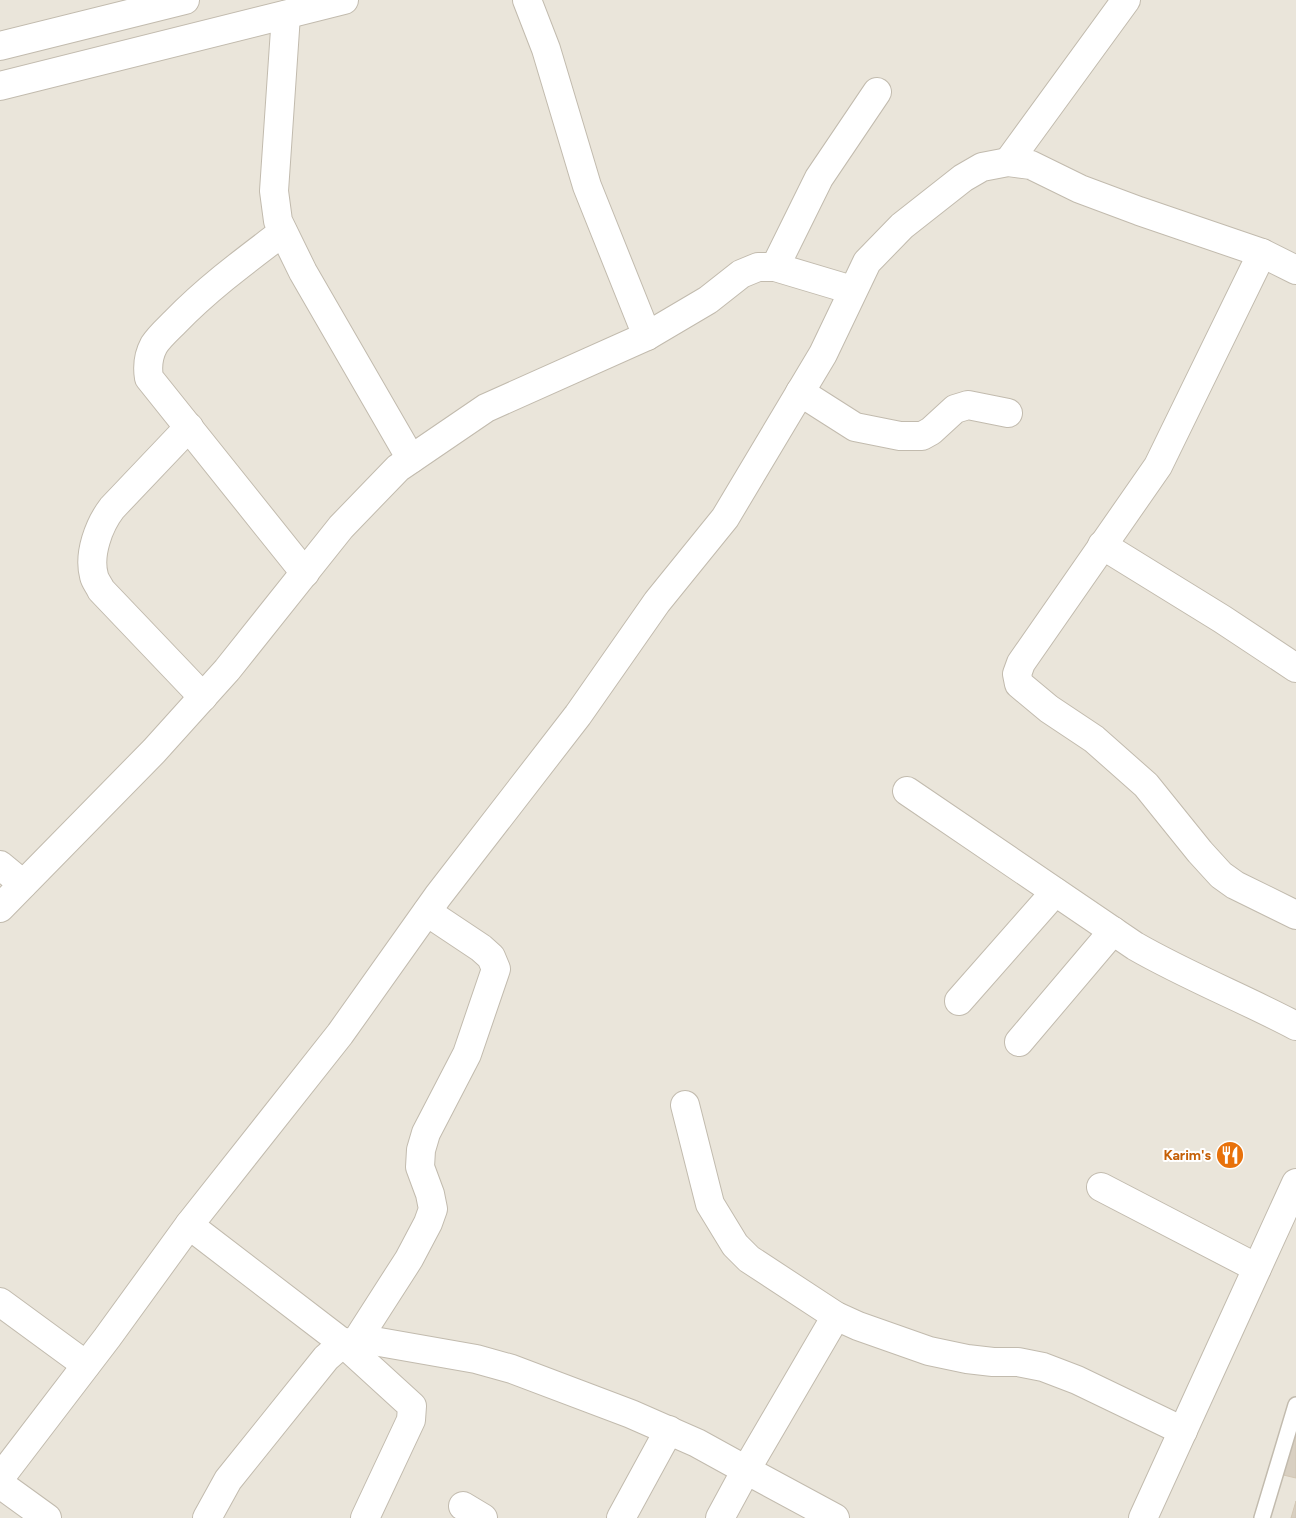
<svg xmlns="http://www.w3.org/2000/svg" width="1296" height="1518" viewBox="0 0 1296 1518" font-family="Figtree,sans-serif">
<rect width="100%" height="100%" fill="#f6f3ec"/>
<rect fill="#eae5da" x="0" y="0" width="1296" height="1518"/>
<g fill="#d8cfc1" stroke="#d3c7b4">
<polygon points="1296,1432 1296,1478 1279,1474 1290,1435 1295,1436"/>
<polygon points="1296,1501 1296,1518 1291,1518"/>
</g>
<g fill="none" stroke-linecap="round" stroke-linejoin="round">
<defs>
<polyline id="service" points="1262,1518 1296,1405"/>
<g id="minor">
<polyline points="527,0 546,49 587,186 647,336"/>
<polyline points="286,15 274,191 278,221 303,272 411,459"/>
<polyline points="1008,162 1126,0"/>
<path d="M283,232C246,260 208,288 175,322C168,329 159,337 154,345C148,356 147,366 149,378L305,573"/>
<polyline points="1262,253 1158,466 1021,663 1017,674 1019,684 1049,709 1094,739 1146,785 1200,852 1221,875 1235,885 1296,915"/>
<polyline points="775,267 819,178 877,92"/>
<polyline points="800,392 855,427 900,436 922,436 931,431 955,409 968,405 1008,413"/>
<path d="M189,427L112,508C99,525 88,554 94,576C95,581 99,585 101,590L203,697"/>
<polyline points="1102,545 1222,619 1296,668"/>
<path d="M907,791L1135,946C1187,976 1243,998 1296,1026"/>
<polyline points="0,865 23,884"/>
<polyline points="0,908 154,751 227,670 341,527 398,468 486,408 647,336 708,300 741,274 758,267 775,267 852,290"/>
<polyline points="959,1001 1055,892"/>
<polyline points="1019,1042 1113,931"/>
<polyline points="685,1105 710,1204 735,1245 749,1259 836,1316 858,1326 929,1351 967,1359 993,1362 1018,1362 1043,1367 1077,1380 1183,1431"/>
<polyline points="1101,1187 1257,1268"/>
<polyline points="189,1225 343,1343 412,1406 411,1420 365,1518"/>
<polyline points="0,1302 86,1365"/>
<polyline points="357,1340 409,1259 428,1223 433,1209 430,1194 420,1167 421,1150 426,1133 467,1054 496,969 491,957 481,948 427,912"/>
<polyline points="0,1478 107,1338 189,1225 340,1034 438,896 578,715 657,602 725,518 823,354 867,262 902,226 963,178 982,167 1008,162 1031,165 1080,189 1139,211 1262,253 1296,270"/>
<polyline points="463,1506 483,1518"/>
<polyline points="207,1518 228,1480 326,1358 343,1343 368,1340 476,1359 512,1369 631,1414 697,1443 746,1470 836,1316"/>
<polyline points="621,1518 669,1430"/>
<polyline points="720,1518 746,1470 835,1518"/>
</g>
<g id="tertiary">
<polyline points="0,46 185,0"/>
<polyline points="0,86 344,0"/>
<polyline points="0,1484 47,1518"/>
<polyline points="1143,1518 1296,1183"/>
</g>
</defs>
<use href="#service" stroke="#c2bbae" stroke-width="18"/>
<use href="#minor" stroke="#c2bbae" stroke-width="30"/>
<use href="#tertiary" stroke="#c2bbae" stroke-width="30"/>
<use href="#service" stroke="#fff" stroke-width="15"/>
<use href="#minor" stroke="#fff" stroke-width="28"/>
<use href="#tertiary" stroke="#fff" stroke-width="28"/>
</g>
<defs>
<symbol id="restaurant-disc" viewBox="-11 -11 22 22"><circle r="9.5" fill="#e8710a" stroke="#fff"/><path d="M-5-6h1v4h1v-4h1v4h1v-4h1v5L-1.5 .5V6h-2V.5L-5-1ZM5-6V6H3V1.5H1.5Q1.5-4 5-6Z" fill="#fff"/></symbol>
</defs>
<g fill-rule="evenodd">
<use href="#restaurant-disc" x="1214" y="1139" width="32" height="32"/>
</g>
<g text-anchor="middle" stroke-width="4" stroke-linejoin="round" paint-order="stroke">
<g font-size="14" font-weight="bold" fill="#c56008" stroke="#fff" text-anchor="end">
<text x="1211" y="1160">Karim's</text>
</g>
</g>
</svg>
